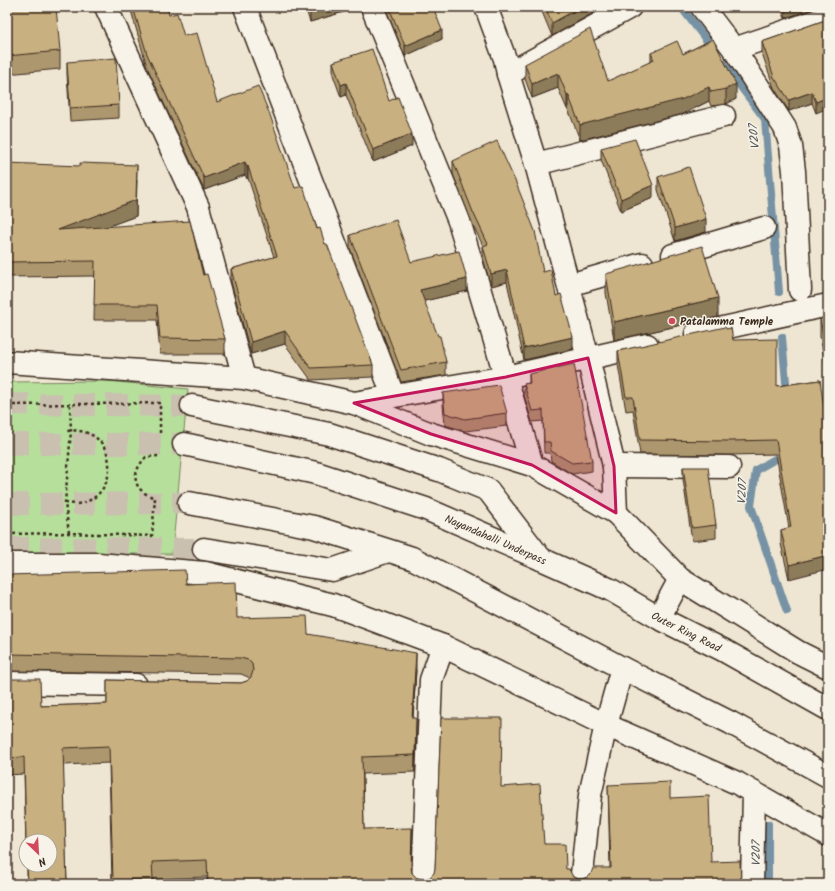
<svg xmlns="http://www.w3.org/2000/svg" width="835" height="891" viewBox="0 0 835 891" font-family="Kalam,sans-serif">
<rect width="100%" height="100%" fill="#eee6d3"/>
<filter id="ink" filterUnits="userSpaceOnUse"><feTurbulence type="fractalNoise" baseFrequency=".025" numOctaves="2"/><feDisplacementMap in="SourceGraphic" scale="8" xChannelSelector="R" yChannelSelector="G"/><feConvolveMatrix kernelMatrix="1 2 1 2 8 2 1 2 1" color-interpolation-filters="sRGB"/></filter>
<g filter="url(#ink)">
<polygon fill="#b6df9c" stroke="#78845d" points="108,381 188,389 172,554 7,554 7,382"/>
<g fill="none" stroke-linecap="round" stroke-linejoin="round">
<g stroke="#7692a4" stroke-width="8">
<polyline points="681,7 714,50"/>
<polyline points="723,63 765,119 779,292"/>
<polyline points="782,337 786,382 786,395"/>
<polyline points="784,452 784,454 756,470 751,506 787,611"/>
<polyline points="768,824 768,884"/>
</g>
<g stroke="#cac0af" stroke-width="22" stroke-dasharray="22 11" stroke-linecap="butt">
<polyline points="7,404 192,406"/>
<polyline points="7,548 204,549"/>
</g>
<g stroke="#cac0af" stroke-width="22" stroke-dasharray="22 11" stroke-linecap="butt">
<polyline points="7,444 184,444"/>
<polyline points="7,504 189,503"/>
</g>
<defs>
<g id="street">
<polyline points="106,7 198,207 244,378"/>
<polyline points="245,7 393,395"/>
<polyline points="372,7 459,221 532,465"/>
<polyline points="486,7 505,59 508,74 536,164 588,358 614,466 616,513"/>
<polyline points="702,7 734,49 785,128 791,146 794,171 800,290"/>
<polyline points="734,49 828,17"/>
<polyline points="508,74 630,7"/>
<polyline points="536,164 724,116"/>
<polyline points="673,255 764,228"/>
<polyline points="569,285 642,264"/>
<polyline points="696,334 828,305"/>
<polyline points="354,403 506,377 647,345"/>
<polyline points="614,466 729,467"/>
<polyline points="7,683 136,685"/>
<polyline points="423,884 431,680 443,646"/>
<polyline points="581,884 590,795 606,725"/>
<polyline points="752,884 754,793"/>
</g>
<g id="secondary">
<polyline points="7,362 244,378 354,403 431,434 532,465 616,513 680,579 798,652 828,667"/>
<polyline points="192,406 329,434 439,470 488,490 541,559"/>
<polyline points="204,549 332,570 388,551"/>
<polyline points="7,564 98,564 205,573 333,605 443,646 606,725 737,783 828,835"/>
</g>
<g id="highway">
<path id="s1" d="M184,444L316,473L426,509L541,559L611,590L659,618L723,650L828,709"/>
<polyline points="189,503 314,527 412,558 622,668 731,723 828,776"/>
<polyline points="659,618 680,579"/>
<polyline points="606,725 622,668"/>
</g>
</defs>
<use href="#street" stroke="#3b2a1e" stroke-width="25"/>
<use href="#secondary" stroke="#3b2a1e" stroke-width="25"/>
<use href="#highway" stroke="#3b2a1e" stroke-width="25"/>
<g stroke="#3b2a1e" stroke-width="2.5" stroke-dasharray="3 3" stroke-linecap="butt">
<polyline points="7,405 160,403 160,435"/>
<path d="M65,503C69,503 73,504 77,504C119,499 120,436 79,431C75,430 70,431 66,431"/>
<polyline points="69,533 65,503 71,431 70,405"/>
<path d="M7,534L69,533L152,536L155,498C132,490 130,474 146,457L159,456L160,454"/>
</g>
<use href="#street" stroke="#f7f3e8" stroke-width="22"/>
<use href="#secondary" stroke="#f7f3e8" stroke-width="22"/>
<use href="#highway" stroke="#f7f3e8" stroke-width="22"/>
</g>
<g fill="#ad976e" stroke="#3b2a1e">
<polygon points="7,7 60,51 60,69 7,74"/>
<polygon points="130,7 167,7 169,15 184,36 217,102 295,188 325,244 373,365 373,377 311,380 285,344 251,354 231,282 231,269 274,257 248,178 247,179 245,175 204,190 147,67"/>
<polygon points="305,7 350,7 350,10 310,22"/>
<polygon points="385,7 433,7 442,39 405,56"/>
<polygon points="540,7 604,7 552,36"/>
<polygon points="780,7 819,7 785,18"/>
<polygon points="828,19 816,113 812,103 789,111 774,88 762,53 762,42"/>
<polygon points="713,39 736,99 726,104 711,106 709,101 683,114 580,140 568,109 567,109 558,88 532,98 525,79 525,64 608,81 651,62 651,53 683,54"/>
<polygon points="67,62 119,105 119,118 70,121 67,74"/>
<polygon points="333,62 412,146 373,162 346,95 341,97 333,75"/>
<polygon points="601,148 653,198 621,211 601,160"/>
<polygon points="453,161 543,272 556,296 573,349 524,360 507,282 491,286 483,258 483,246 473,225 453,174"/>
<polygon points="7,172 137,180 136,216 108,226 203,275 225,339 225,354 160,354 157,320 94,320 95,276 7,277"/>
<polygon points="658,177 706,232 675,241 658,190"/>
<polygon points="350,235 411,262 467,291 424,301 446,362 446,375 401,382 350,248"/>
<polygon points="606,274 718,317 614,340 606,293"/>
<polygon points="828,317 828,376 820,337 820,319"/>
<polygon points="726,329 733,340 777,386 820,380 789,579 781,544 781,530 789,528 776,454 731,455 640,454 633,410 626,411 618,365 618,351"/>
<polygon points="529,374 592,461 592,471 572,474 551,461 550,453 544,453 543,421 532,422 524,395 524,384 529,383"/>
<polygon points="443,393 507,413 507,426 465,431 445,425 443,405"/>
<polygon points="683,467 716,525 716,538 692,541 683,479"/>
<polygon points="7,575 186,584 237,618 308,634 416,670 413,718 416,735 415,772 363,774 364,829 412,845 411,869 412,873 417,878 423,879 429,878 434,873 501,787 544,844 566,869 573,877 579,879 586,878 610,868 608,785 670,798 711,862 741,884 207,884 207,877 153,879 153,884 112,884 109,763 63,765 67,884 27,884 27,865 50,865 50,841 26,841 26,846 24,774 7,775 7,679 41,706 107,704 107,680 241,683 247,681 250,679 248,677 241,674 7,671"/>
</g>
<g fill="#8d7b5a" stroke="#3b2a1e">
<polygon points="320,7 350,7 350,10 310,22 310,10"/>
<polygon points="581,7 604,7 552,36 552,23"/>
<polygon points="785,7 819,7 785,18"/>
<polygon points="442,30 442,39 405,56 405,46"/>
<polygon points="558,73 558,88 532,98 532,84"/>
<polygon points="346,83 346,95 341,97 341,85"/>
<polygon points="736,84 736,99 726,104 726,89"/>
<polygon points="709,87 709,101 683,114 580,140 580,125"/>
<polygon points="812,92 812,103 789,111 789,100"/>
<polygon points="568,94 568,109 567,109 567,95"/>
<polygon points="828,97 828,108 816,113 816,102"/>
<polygon points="412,134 412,146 373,162 373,150"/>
<polygon points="245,162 245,175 204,190 204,178"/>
<polygon points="137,165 136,216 58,245 58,230"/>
<polygon points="248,166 248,178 247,179 247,167"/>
<polygon points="653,185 653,198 621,211 621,199"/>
<polygon points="706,219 706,232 675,241 675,228"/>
<polygon points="507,270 507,282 491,286 491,274"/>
<polygon points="467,279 467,291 420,302 420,290"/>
<polygon points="718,298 718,317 614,340 614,322"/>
<polygon points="285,331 285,344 251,354 251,342"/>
<polygon points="573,337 573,349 524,360 524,348"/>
<polygon points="828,555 828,569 789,579 789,565"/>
<polygon points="416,653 416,670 412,735 412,718"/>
<polygon points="416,718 416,735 415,772 415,755"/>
<polygon points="412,828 412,845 411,884 411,867"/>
</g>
<g fill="#c9b080" stroke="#3b2a1e">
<polygon points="7,7 56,7 60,51 7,56"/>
<polygon points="133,7 167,7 169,15 177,13 184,36 197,33 217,102 258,86 270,115 295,188 303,186 317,229 320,228 325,244 327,244 373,365 311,368 285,331 251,342 231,269 277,256 248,166 247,167 245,162 204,178 147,54"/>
<polygon points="309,7 320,7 310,10"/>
<polygon points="389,7 433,7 442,30 405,46"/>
<polygon points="545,7 581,7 552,23"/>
<polygon points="828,19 828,97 816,102 812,92 789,100 774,77 762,42"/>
<polygon points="590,29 608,81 654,60 651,53 677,41 683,54 713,39 736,84 726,89 711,92 709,87 683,99 580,125 568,94 567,95 558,73 532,84 525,64"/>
<polygon points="372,49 389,101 398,97 412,134 373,150 346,83 341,85 333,62"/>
<polygon points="116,58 119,105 70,108 67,62"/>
<polygon points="635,139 653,185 621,199 601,148"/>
<polygon points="497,141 516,183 535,231 543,272 551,270 556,296 561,294 573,337 524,348 507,270 491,274 483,246 488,244 473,212 453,161"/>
<polygon points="7,163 80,166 80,163 137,165 136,200 58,230 190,221 203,275 207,274 225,339 160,338 157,305 94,305 95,261 7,262"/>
<polygon points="689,167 706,219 675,228 658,177"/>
<polygon points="396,220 411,262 459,251 467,279 420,290 438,336 440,336 446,362 401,370 350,235"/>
<polygon points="702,246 718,298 614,322 606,274"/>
<polygon points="828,317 828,358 820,319"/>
<polygon points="725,327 726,329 731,328 733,340 777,339 777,386 820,380 828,436 828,555 789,565 781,530 791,527 776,440 731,441 640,440 633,397 626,397 618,351"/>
<polygon points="574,364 592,461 572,463 551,451 550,442 544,442 543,410 532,411 524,384 530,383 529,374"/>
<polygon points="499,385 507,413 465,419 445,413 443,393"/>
<polygon points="683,467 708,467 716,525 692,528"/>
<polygon points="185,570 186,584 236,582 237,618 307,616 308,634 416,653 412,718 416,718 415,755 362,757 364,829 412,828 411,867 412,873 417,878 423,879 429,878 434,873 435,868 441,718 502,718 501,787 540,784 544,844 565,844 566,869 569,869 573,877 579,879 586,878 591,874 593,868 611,868 608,785 670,782 670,798 709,796 711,862 740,861 741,884 384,884 384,881 310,884 208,884 207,860 152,862 153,879 113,880 109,746 63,748 67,884 28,884 27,865 50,865 50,841 26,841 24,757 7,758 7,679 40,679 41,706 107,704 107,680 241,683 247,681 251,677 253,671 252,664 248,660 241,658 7,654 7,575"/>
</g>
</g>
<path fill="#c2185b" fill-opacity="0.2" stroke="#c2185b" stroke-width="3" stroke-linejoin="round" d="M588,358L614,466L616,513L532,465L431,434L354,403L506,377Z"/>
<circle fill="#d1495b" stroke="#f7f3e8" stroke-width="1.5" cx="672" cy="321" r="4"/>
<g text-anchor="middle" stroke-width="3" stroke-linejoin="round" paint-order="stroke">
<g font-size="11" font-weight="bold" fill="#3b2a1e" stroke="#f7f3e8" text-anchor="start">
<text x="680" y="325">Patalamma Temple</text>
</g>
<g font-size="11" fill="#3b2a1e" stroke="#f7f3e8">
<text dy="4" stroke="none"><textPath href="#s1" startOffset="327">Nayandahalli Underpass</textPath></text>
<text dy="4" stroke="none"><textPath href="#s1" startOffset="539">Outer Ring Road</textPath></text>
</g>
<g font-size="12" font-style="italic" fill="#545556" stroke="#f7f3e8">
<text transform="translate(754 137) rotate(-96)" y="4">V207</text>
<text transform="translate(742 492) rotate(-87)" y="4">V207</text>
<text transform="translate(756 854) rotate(-90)" y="4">V207</text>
</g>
</g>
<rect width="835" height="891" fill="none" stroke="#f7f3e8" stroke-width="24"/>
<rect x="12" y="12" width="811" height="867" fill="none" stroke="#3b2a1e" stroke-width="1.5" filter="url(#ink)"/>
<g transform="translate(38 853) rotate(155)"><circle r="19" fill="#f7f3e8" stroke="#aca397"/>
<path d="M0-3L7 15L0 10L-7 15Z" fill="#d1495b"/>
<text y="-6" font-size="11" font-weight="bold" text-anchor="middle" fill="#3b2a1e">N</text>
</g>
</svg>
